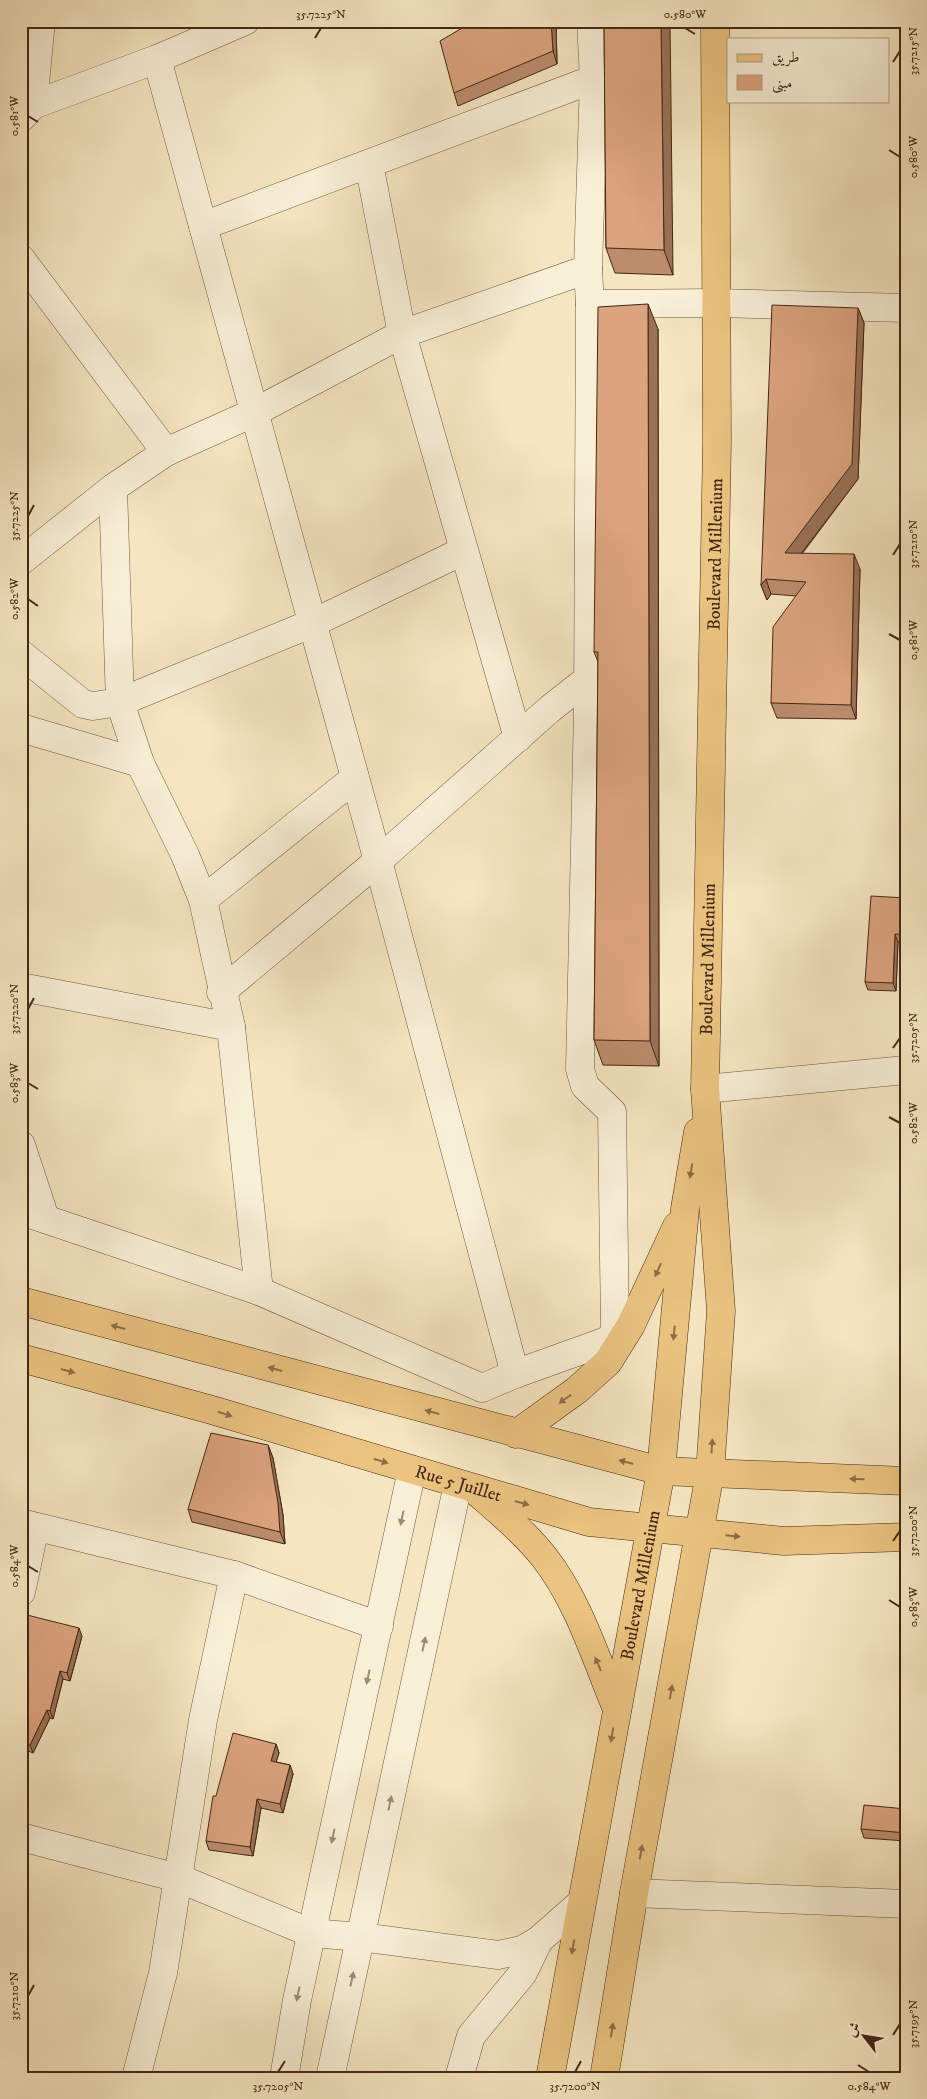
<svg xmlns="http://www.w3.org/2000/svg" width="927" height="2099" viewBox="0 0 927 2099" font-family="'IM FELL DW Pica',Amiri,serif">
<rect width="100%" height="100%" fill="#f5e6c1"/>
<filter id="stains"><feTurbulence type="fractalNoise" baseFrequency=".004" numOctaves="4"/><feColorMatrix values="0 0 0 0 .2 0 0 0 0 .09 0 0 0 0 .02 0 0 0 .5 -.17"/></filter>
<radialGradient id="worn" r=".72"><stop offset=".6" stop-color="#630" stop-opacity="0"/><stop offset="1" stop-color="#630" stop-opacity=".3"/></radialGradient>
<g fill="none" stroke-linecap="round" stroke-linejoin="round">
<defs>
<g id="minor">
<polyline points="157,59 378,861 515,1374 604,1342 612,1337 615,1329 612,1112 585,1086 580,1069 588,709 590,304 588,269 594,79 591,21"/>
<polyline points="33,105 41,21"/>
<polyline points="21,118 33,105 157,59 245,21"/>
<polyline points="369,164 402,334 518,738"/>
<polyline points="203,226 594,79"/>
<polyline points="21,259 166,452"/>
<polyline points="590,304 716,303 906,308"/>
<polyline points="113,488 120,702 140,763 185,855 203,900 231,1027 259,1291"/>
<polyline points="21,561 113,488 166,452 255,412 402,334 588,269"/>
<polyline points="21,654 83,704 93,706 120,702 313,623 463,551"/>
<polyline points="21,728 140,763"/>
<polyline points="203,900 355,778"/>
<polyline points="21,987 231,1027"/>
<polyline points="221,992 378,861 551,708 588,679"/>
<polyline points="705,1089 906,1070"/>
<polyline points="21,1145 45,1218"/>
<polyline points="21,1211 259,1291 482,1388 515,1374"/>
<polyline points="21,1523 234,1575 379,1626"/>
<polyline points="21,1592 35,1527"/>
<polyline points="21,1837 178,1878 311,1933 361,1937 498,1955 522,1950 539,1940 581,1903"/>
<polyline points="634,1893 906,1904"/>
<polyline points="136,2078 163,1973 203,1720 234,1575"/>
<polyline points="284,2078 297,2000 412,1470"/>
<polyline points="330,2078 458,1484"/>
<polyline points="459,2078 471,2036 523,1973 539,1940"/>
</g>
<g id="major">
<polyline points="21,1301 661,1471 906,1481"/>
<path id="s1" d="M21,1358L212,1410L589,1522L784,1541L906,1537"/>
<polyline points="516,1434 577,1390 608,1362 631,1325 677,1226"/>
<path d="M478,1493C501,1513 525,1533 544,1557C578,1600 596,1659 617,1709"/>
<path id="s2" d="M550,2078L661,1471L685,1209L698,1132"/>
<path id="s3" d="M604,2078L634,1893L710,1473L721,1311L705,1089L717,442L715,21"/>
</g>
</defs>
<use href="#minor" stroke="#70573f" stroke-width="29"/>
<use href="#major" stroke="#442714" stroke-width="29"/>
<use href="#minor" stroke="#f8efd7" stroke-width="28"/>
<use href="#major" stroke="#eac380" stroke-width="28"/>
</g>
<g fill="#bc8c6c" stroke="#442714">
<polygon points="470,21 556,21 557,64 458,106 454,93"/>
<polygon points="604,21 673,275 615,273 606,248"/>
<polygon points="858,308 864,323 858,479 802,554 860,569 856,719 777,718 771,703 796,596 771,594 767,600 761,585"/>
<polygon points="658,329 659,1066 603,1065 594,1040 598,662 594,652"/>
<polygon points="906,898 906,942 898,942 896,991 868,990 865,982"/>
<polygon points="268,1445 273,1458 283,1515 285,1544 192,1522 188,1509"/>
<polygon points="82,1636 70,1681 63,1679 53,1719 50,1718 33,1753 21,1748 21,1642"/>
<polygon points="276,1744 279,1753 276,1762 290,1765 293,1774 283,1813 261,1808 253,1856 209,1850 206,1841"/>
<polygon points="906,1809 906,1841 864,1838 861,1829"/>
</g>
<g fill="#997258" stroke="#442714">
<polygon points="551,21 556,21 557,64 553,51"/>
<polygon points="661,21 670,21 673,275 664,250"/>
<polygon points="648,304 658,329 659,1066 650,1041"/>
<polygon points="858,308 864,323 858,479 790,568 785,553"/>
<polygon points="854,554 860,569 856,719 851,705"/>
<polygon points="766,579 771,594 767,600 761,585"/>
<polygon points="895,934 898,942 896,991 893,983"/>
<polygon points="268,1445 273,1458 283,1515 285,1544 280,1532"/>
<polygon points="79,1628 82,1636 70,1681 67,1673"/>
<polygon points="60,1671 63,1679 53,1719 50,1711"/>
<polygon points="47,1710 50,1718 33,1753 30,1745"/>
<polygon points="276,1744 279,1753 274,1769 271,1761"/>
<polygon points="290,1765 293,1774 283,1813 280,1804"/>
<polygon points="257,1799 261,1808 253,1856 250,1847"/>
</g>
<g fill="#dba37e" stroke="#442714">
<polygon points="470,21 551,21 553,51 454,93 440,41 469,24"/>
<polygon points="604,21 661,21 664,250 606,248"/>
<polygon points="648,304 650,1041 594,1040 598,652 594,652 598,307"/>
<polygon points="772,305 858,308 852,464 785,553 854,554 851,705 771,703 773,627 806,582 766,579 761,585"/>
<polygon points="871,896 906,898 906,934 895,934 893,983 865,982"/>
<polygon points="211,1433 268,1445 278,1503 280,1532 188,1509"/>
<polygon points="27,1615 79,1628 67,1673 60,1671 50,1711 47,1710 30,1745 21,1741 21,1642"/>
<polygon points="233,1733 276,1744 271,1761 290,1765 280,1804 257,1799 250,1847 206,1841 213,1796 216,1796"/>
<polygon points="864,1805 906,1809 906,1833 861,1829"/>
</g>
<defs><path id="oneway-solid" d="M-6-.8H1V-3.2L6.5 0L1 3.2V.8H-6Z" transform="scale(1.25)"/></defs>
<g fill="#8f6d45">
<use href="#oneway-solid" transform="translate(691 1171) rotate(100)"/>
<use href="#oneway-solid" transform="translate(658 1270) rotate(114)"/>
<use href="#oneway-solid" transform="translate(118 1327) rotate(-165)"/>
<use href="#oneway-solid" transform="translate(674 1333) rotate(96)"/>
<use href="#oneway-solid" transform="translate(275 1369) rotate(-165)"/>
<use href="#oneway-solid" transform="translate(68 1371) rotate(15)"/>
<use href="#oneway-solid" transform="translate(565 1399) rotate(145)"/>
<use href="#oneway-solid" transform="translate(432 1412) rotate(-165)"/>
<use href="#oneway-solid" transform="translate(225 1414) rotate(17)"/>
<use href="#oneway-solid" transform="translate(712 1446) rotate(-86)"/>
<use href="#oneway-solid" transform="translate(381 1461) rotate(17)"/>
<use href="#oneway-solid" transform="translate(626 1462) rotate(-166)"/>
<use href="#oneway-solid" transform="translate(857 1479) rotate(-178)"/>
<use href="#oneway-solid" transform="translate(522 1503) rotate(16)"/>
<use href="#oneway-solid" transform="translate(733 1536) rotate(6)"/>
<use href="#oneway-solid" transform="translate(598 1664) rotate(-113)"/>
<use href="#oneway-solid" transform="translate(671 1692) rotate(-80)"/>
<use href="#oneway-solid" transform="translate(612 1735) rotate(100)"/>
<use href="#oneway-solid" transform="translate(641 1852) rotate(-80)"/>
<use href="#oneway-solid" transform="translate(573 1947) rotate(100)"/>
<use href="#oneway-solid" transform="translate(612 2030) rotate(-81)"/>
</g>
<g fill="#9e8b76">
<use href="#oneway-solid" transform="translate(402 1518) rotate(102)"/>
<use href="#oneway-solid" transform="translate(424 1644) rotate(-78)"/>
<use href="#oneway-solid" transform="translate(368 1677) rotate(102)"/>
<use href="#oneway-solid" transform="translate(390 1803) rotate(-78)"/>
<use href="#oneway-solid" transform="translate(333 1836) rotate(102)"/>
<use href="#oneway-solid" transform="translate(352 1979) rotate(-78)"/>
<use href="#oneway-solid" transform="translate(298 1994) rotate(102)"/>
</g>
<path fill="none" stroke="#442714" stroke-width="2" d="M685,28L695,34M315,38L321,28M893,62L900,51M28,116L38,122M889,150L900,157M28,516L34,505M893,555L900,544M28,599L38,606M889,634L900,640M28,1009L34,998M893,1048L900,1038M28,1083L38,1089M889,1117L900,1123M893,1541L900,1531M28,1566L38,1572M889,1600L900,1607M28,1996L34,1985M893,2035L900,2024M858,2065L869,2072M278,2072L285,2061M575,2072L581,2061"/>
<g text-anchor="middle" stroke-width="4" stroke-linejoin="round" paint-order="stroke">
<g font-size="18" fill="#442714" stroke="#f8efd7">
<text dy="6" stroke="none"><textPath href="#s3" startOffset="1534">Boulevard Millenium</textPath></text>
<text dy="6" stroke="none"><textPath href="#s3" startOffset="1129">Boulevard Millenium</textPath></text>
<text dy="6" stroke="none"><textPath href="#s1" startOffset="455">Rue 5 Juillet</textPath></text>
<text dy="6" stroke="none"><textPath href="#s2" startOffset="501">Boulevard Millenium</textPath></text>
</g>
</g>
<rect width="927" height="2099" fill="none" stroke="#f5e6c1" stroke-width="55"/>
<rect x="727" y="38" width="162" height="65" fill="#f8efd7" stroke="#b09f89"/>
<rect x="737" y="54" width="25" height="8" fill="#eac380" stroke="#b09f89"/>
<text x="772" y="62" font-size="15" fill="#442714">طريق</text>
<rect x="737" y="75" width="25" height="15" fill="#dba37e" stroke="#b09f89"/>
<text x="772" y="88" font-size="15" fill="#442714">مبنى</text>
<g transform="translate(864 2036) rotate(301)" stroke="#f8efd7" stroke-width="4" paint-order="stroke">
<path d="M0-4L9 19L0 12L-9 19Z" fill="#442714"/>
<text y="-8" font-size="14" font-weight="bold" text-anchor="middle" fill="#442714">ش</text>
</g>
<rect x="28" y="28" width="872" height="2044" fill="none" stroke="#442714" stroke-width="2"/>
<g font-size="12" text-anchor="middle" fill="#442714">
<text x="321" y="18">35.7225°N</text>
<text x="685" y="18">0.580°W</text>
<text transform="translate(913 51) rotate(-90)" y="4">35.7215°N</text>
<text transform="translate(14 116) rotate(-90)" y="4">0.581°W</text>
<text transform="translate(913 157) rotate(-90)" y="4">0.580°W</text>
<text transform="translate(14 516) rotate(-90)" y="4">35.7225°N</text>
<text transform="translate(913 544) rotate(-90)" y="4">35.7210°N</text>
<text transform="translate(14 599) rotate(-90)" y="4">0.582°W</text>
<text transform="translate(913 640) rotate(-90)" y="4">0.581°W</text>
<text transform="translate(14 1009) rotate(-90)" y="4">35.7220°N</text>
<text transform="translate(913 1038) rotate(-90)" y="4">35.7205°N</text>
<text transform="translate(14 1083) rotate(-90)" y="4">0.583°W</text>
<text transform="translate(913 1123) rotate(-90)" y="4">0.582°W</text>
<text transform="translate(913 1531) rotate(-90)" y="4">35.7200°N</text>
<text transform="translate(14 1566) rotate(-90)" y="4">0.584°W</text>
<text transform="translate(913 1607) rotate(-90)" y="4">0.583°W</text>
<text transform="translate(14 1996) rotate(-90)" y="4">35.7210°N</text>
<text transform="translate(913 2024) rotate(-90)" y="4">35.7195°N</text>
<text x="278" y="2090">35.7205°N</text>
<text x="575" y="2090">35.7200°N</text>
<text x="869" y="2090">0.584°W</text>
</g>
<rect width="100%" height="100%" filter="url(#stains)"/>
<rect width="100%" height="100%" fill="url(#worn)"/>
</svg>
